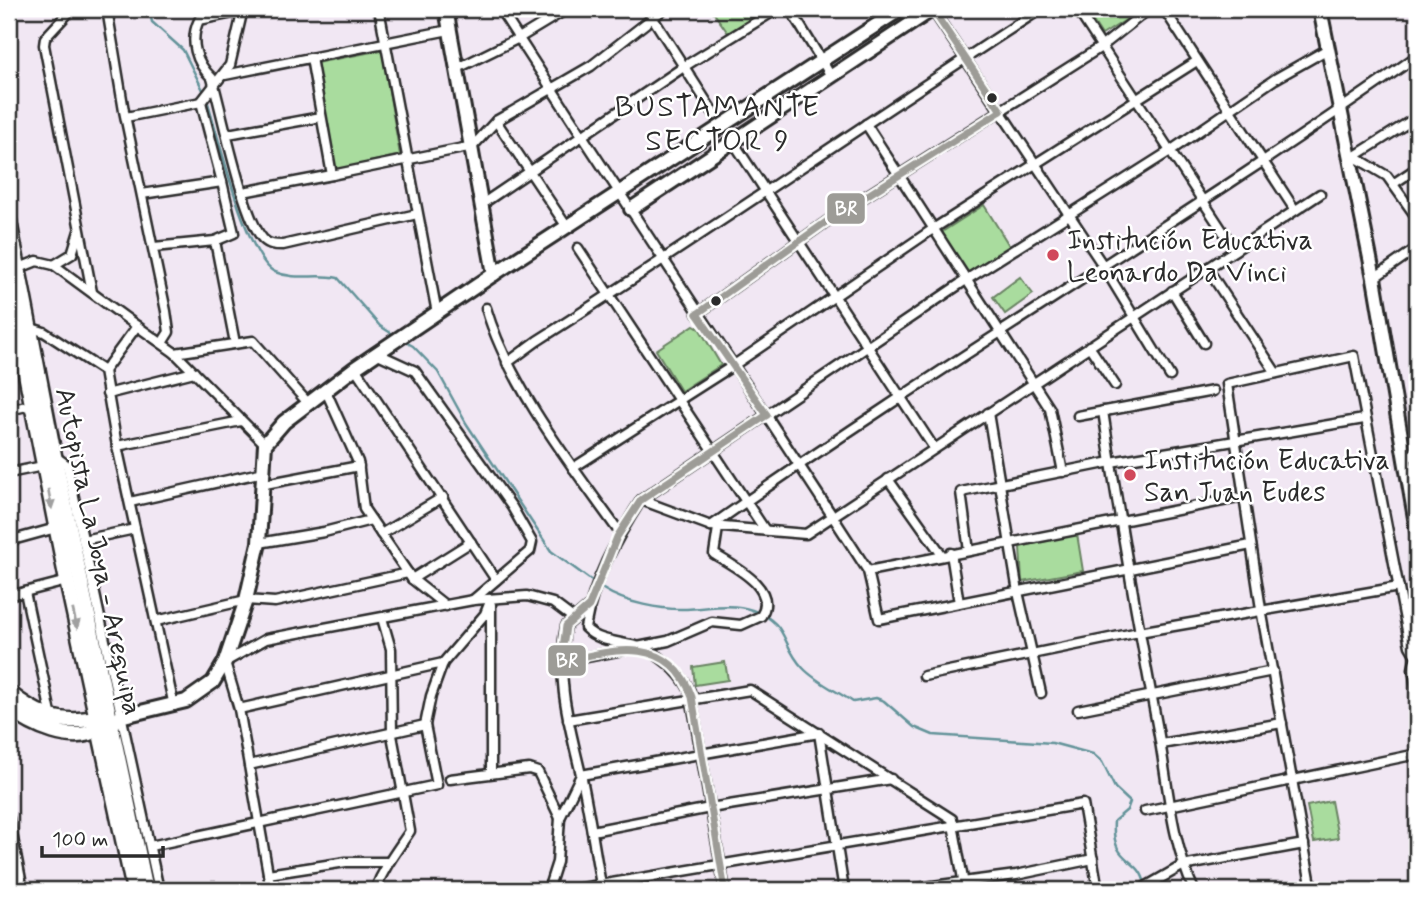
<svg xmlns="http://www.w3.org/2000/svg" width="1426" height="899" viewBox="0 0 1426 899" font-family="Mynerve,sans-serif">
<rect width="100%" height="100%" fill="#f1e7f3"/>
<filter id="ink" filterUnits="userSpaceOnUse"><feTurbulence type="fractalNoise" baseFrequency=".0143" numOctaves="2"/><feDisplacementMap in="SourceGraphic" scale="14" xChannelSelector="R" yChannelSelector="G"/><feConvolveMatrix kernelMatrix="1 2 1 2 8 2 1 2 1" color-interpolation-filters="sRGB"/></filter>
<g filter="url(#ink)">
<g fill="#a9dc9e" stroke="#6a8464" stroke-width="2">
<polygon points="711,9 765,9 728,33"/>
<polygon points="1085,9 1143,9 1102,35"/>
<polygon points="382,50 400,155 336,170 316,63"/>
<polygon points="984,205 1010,247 967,273 942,232"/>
<polygon points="1020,277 1033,294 1005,314 993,297"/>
<polygon points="694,325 699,328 721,365 681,391 656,350"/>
<polygon points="1077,534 1083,571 1022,582 1020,547"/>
<polygon points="725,662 728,680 695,685 693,667"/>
<polygon points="1331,801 1338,838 1314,842 1307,806"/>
</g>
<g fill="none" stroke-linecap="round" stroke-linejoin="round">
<g stroke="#639399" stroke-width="2.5">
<polyline points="149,9 152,22 183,50 205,94"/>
<path d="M207,100C218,134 246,259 275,272C296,281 317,273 338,278L380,326L394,335"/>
<polyline points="402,340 413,346 438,372 466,423 551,551 592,581"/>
<path d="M603,589C625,603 661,610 687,609C708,608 732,603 752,610C790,623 780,644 803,668C816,682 837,691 853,702L876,698L884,701L914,727L933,735L1052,743L1093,754L1102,762L1115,788L1130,802L1127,810L1114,821C1111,866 1139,855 1145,884"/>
</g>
<defs>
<g id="street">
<polyline points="72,9 45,38 44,45 92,292"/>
<polyline points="107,9 124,111 166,311 169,332 162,343"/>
<path d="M254,9L199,20C189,41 196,63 212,78C222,112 243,218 263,239C269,245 275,245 283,245L417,214"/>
<polyline points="379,9 437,313"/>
<path d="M500,9C621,198 747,383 868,571L879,619L1251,545"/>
<polyline points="647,9 715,115"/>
<polyline points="790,9 831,76"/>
<polyline points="932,9 1102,264 1170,376"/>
<polyline points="1077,9 1235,250"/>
<polyline points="1164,9 1295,210"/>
<polyline points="311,58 332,175 473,146 496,121 591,66 664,9"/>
<polyline points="456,69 519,38 567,9"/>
<polyline points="225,75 449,30"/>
<polyline points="126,117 201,102 230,65 243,9"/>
<polyline points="496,121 567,227"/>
<polyline points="866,124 1050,409 1063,472"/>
<polyline points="228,134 321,117"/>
<polyline points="734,143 934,448"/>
<polyline points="1355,157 1387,176 1417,218"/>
<polyline points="1352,158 1417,117"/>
<polyline points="1393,184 1417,168"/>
<polyline points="243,192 332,175"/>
<polyline points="142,194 222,182 201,102"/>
<polyline points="482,204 685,66 777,9"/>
<polyline points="215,241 234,233 222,182"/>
<polyline points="154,247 215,241 235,343"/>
<polyline points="578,248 765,530"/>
<polyline points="54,265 72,254 79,231"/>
<polyline points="1207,268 1276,373"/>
<polyline points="17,269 37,261 54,265 137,326 104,371 117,446 174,706"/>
<polyline points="1374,278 1417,248"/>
<polyline points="1172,291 1204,343"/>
<path d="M486,308C509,386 572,466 620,533"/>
<polyline points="697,314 833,217 1101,47 1149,9"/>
<polyline points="137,326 175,353 265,444"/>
<polyline points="28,327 44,332 104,371"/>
<polyline points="1089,346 1115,385"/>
<polyline points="175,353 253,341 308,403"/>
<polyline points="376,353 415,371 512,507 532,542 530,551 473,600"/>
<path d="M507,363L537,341C707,233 872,118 1041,9"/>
<polyline points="355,368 496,580"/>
<polyline points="325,389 358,462 364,509 412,579 446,606"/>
<polyline points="107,394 194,372"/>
<polyline points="9,410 31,405"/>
<path d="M1103,411C1119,518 1138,624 1158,730C1168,784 1171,840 1194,890"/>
<polyline points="988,413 1018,592 1041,693"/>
<polyline points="1078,416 1213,391"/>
<polyline points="117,446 241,421"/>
<polyline points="56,457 67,465 159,890"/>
<polyline points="1405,460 1417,451"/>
<polyline points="573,468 734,365 933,229 1197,61"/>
<polyline points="9,473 43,466"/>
<polyline points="888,479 942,555"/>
<polyline points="265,484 359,466"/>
<polyline points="641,500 711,526 806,534 1320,194"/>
<polyline points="130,502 264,472"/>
<path d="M711,526C942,363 1186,219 1417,56"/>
<polyline points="381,534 443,497"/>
<polyline points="83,540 135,529"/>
<polyline points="9,541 56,528"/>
<polyline points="259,543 324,532 371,520"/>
<polyline points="969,551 961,492 1111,462 1364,419"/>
<polyline points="951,553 959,603"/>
<polyline points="868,571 1243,497"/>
<polyline points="412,579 471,542"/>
<polyline points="25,592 52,718"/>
<polyline points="9,596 67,581"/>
<path d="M588,607L566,626C555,682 570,726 582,779C590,816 595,853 602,890"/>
<polyline points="156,621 246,600 275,602 408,573"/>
<path d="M561,662L668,641L712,622L741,625L761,616C779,588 733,566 714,554L718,528"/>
<polyline points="924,676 1139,632 1399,587"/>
<polyline points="239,709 443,663"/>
<polyline points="1078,710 1273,671"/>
<polyline points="568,720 750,690 952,819 965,890"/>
<polyline points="1161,744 1282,723"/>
<polyline points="249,765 425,725"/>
<polyline points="491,773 491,605"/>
<polyline points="450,779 529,769 538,772 560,818"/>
<polyline points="1145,811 1417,754"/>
<polyline points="9,818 23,890"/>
<polyline points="592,831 710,808 891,779"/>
<polyline points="150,846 437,785 425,725 431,696 443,663 485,614 491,599"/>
<polyline points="268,874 346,862 386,862"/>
<polyline points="271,890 239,709 225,662 266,639 473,600 527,596 553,603 573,618"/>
<path d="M375,890C384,867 396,852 410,831L392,735L391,649L382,618"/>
<polyline points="548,890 557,862 560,818 581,775 819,733 844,890"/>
<polyline points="570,890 1083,804 1098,890"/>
<path d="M725,890L690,691C679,670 659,653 636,646C617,641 599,642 585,628C593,581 616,539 641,500L966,280L1170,151L1275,79L1328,49"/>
<polyline points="902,890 1016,875 1093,859"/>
<polyline points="1140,890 1182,866 1304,844"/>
<polyline points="1312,890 1261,609 1227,384 1354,356 1410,646 1416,656 1413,669 1417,693"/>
</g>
<g id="secondary">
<polyline points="446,9 494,274"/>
<polyline points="1320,9 1374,278 1417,530"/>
<polyline points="631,209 933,9"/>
<polyline points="111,726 120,717 186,701 213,682 225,662 246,600 259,543 265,444 284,422 355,368 494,274 901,9"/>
</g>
<g id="primary">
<polyline points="9,221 54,455 146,890"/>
<polyline points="9,288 67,581 134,890"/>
<path d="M9,693C34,713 56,724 89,719L100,728C73,746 32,726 9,708"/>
</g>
</defs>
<use href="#street" stroke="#2b2b2b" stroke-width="13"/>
<use href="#secondary" stroke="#2b2b2b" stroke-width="18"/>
<use href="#primary" stroke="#2b2b2b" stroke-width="19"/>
<use href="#street" stroke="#fff" stroke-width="8"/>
<use href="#secondary" stroke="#fff" stroke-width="12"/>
<use href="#primary" stroke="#fff" stroke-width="14"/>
<defs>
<g id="bus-1">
<polyline points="932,9 1001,111"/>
<polyline points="697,314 833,217 1001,111"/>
<polyline points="697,314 767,415"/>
<path d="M725,890L692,697C669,633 611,650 561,662L566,626L589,606L617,537L641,500L767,415"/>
</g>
</defs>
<use href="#bus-1" stroke="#fff" stroke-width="12"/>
<use href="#bus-1" stroke="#9d9c97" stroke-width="7"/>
</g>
<defs><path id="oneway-solid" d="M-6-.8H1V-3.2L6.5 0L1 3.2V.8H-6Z" transform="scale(1.75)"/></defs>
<g fill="#a0a0a0">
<use href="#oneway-solid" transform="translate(50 499) rotate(79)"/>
<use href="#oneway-solid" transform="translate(75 619) rotate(77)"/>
</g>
</g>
<g fill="#2b2b2b" stroke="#fff" stroke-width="2.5">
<circle cx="992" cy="98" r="6"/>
<circle cx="716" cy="301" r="6"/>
</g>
<g fill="#d1495b" stroke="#fff" stroke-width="2.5">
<circle cx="1053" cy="255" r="7"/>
<circle cx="1130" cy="475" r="7"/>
</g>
<g text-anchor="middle" stroke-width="5" stroke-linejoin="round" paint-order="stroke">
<g font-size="28" fill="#2b2b2b" stroke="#fff" text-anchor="start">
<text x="1067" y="249">Institución Educativa<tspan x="1067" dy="32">Leonardo Da Vinci</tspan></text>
<text x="1144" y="469">Institución Educativa<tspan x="1144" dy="32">San Juan Eudes</tspan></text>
</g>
<g font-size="28" fill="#2b2b2b" stroke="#fff">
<text transform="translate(100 551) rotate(78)" y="10">Autopista La Joya - Arequipa</text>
</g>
<g font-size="30" letter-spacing="2" fill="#2b2b2b" stroke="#fff">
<text x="718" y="116">BUSTAMANTE<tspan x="718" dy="34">SECTOR 9</tspan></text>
</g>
</g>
<g stroke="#fff" stroke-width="2.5">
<rect x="826" y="192" width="40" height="33" rx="7" fill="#9d9c97"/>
<rect x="547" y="644" width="40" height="33" rx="7" fill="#9d9c97"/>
</g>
<g font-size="19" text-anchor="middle" font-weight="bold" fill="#fff">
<text x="846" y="215">BR</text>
<text x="567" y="667">BR</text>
</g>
<rect width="1426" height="899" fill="none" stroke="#fff" stroke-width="35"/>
<rect x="18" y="18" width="1391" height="864" fill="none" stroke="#2b2b2b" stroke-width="2.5" filter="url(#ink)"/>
<path d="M42 846v10h121v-10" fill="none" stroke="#2b2b2b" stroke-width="3.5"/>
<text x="52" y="846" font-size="21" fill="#2b2b2b" stroke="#ffffff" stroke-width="5" paint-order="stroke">100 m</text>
</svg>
